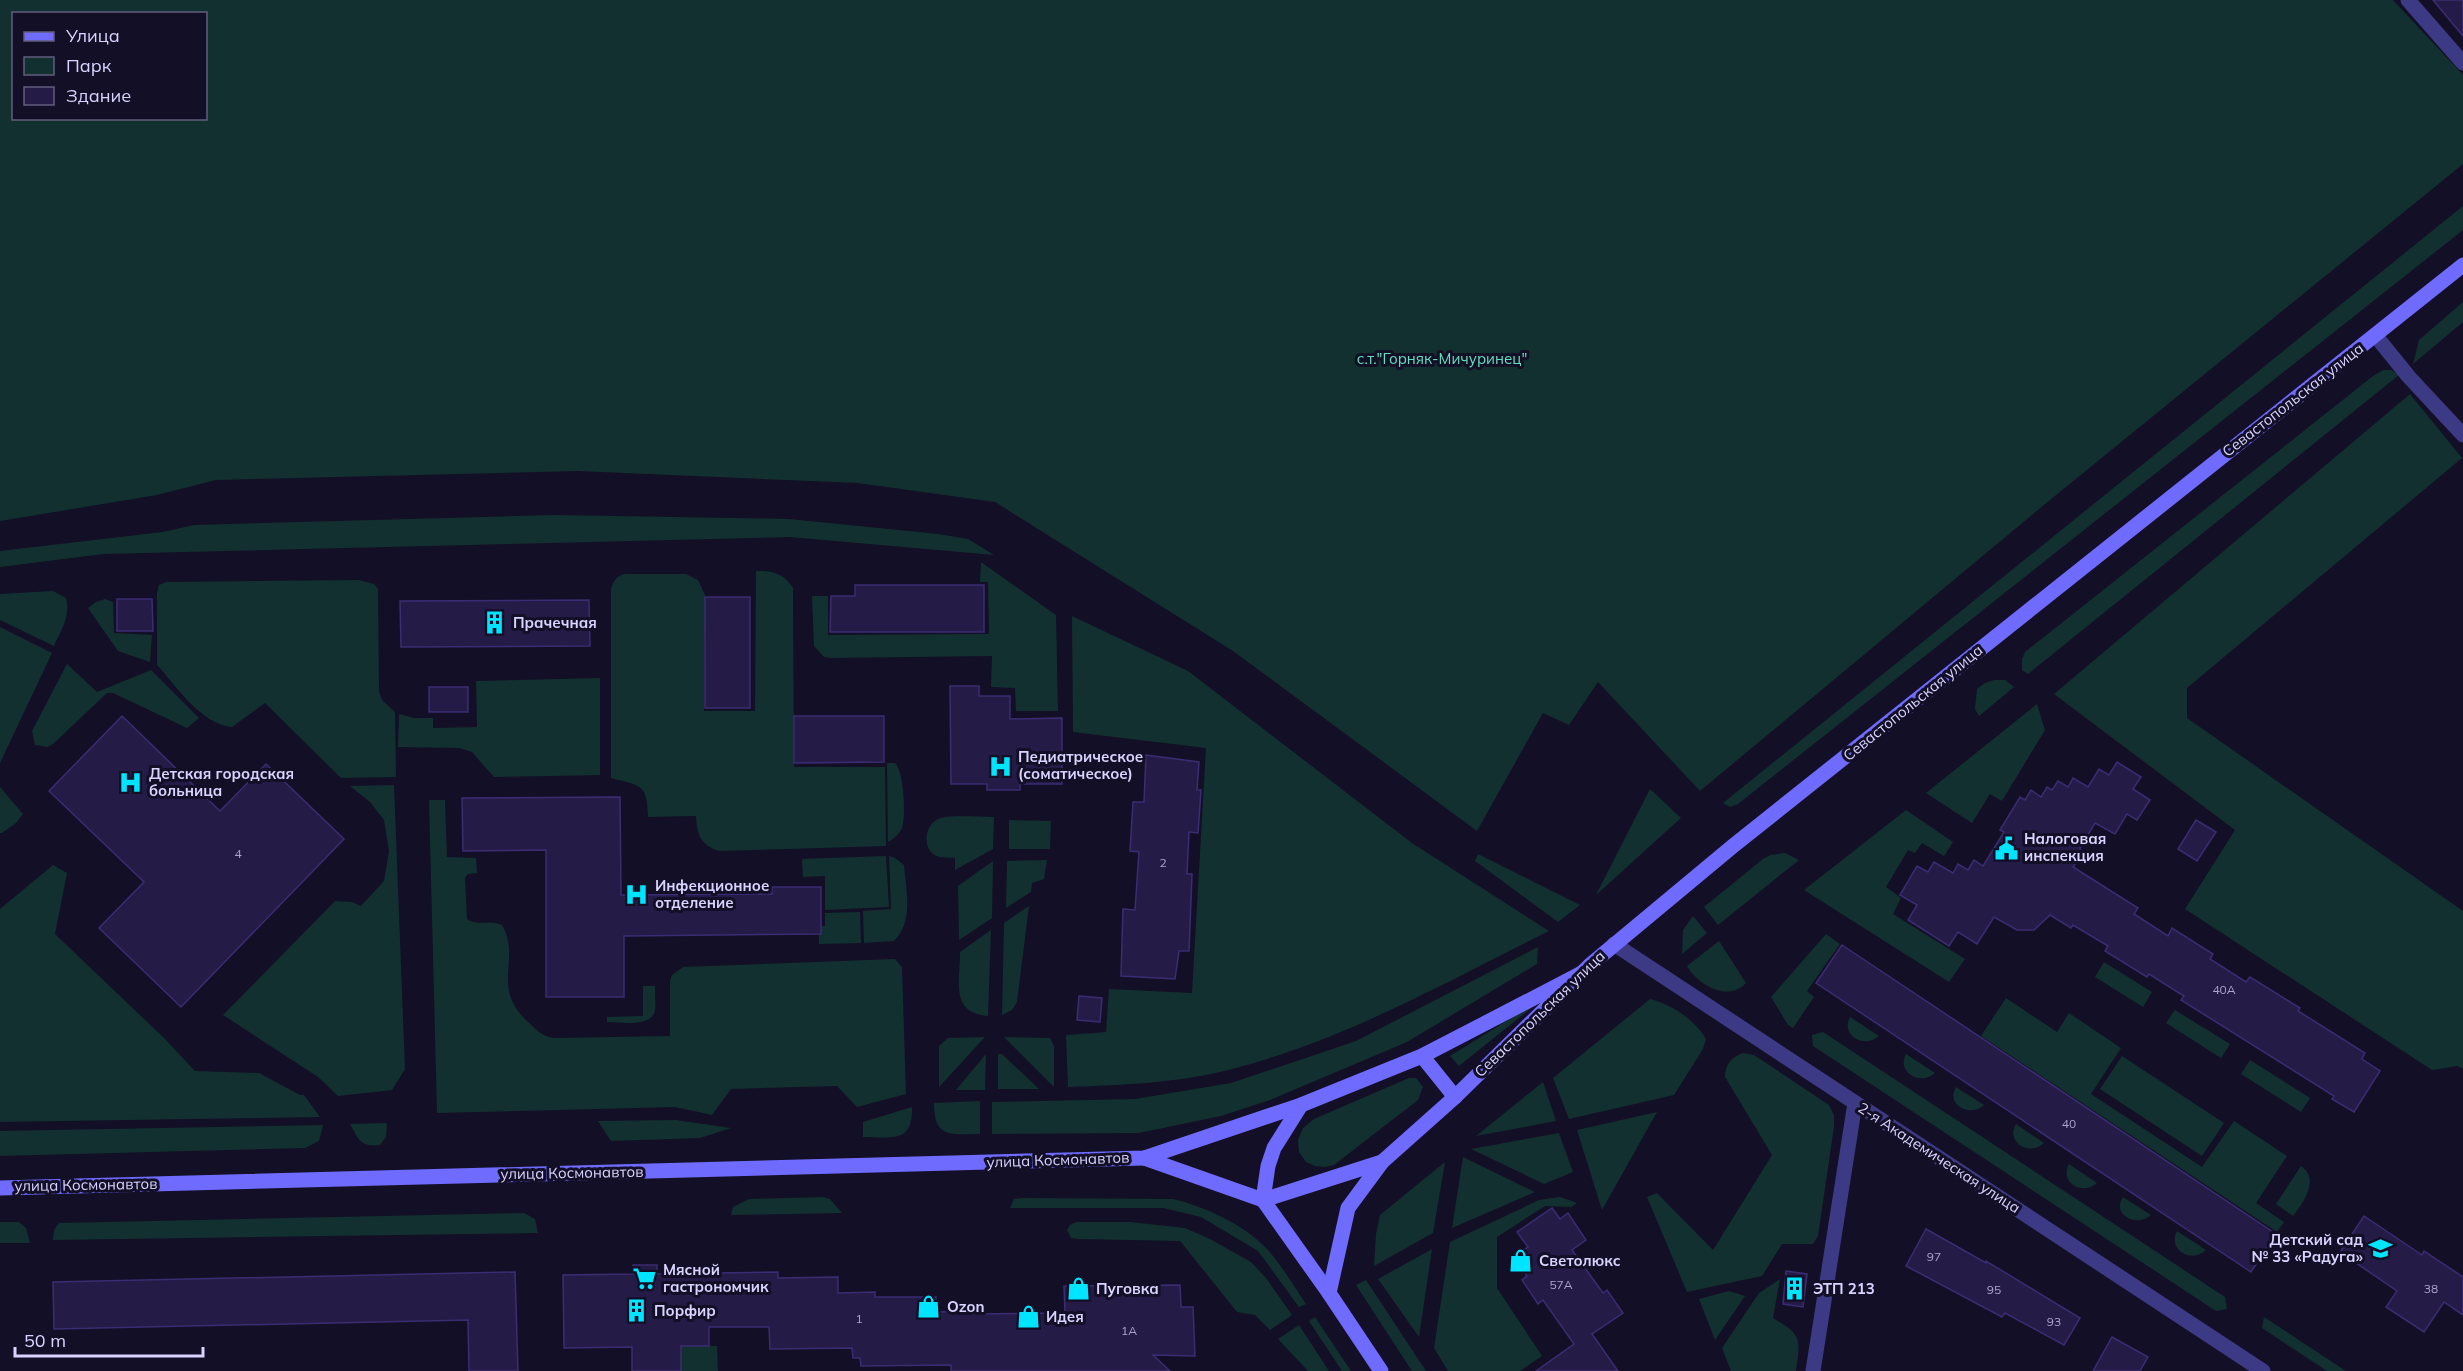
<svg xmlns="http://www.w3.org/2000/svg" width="2463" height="1371" viewBox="0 0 2463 1371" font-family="Mulish,sans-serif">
<rect width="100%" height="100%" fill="#130f26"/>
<g fill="#12302f" fill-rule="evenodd">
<path d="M0,0H2393L2463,75V164L2050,500L1700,791L1598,682L1569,725L1543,713L1477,831L1233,651L995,502L858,483L578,471L216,480L157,495L0,521ZM14,14H206V118H14Z"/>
<polygon points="2463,206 2463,230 1738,804 1730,807 1723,803"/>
<polygon points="2463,302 2463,322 2413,364 2419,340"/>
<polygon points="2383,370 2391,370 2399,375 2028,674 2022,670 2022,659 2025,652 2373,376"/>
<polygon points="2410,394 2462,458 2187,688 2187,718 2463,911 2463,1069 2458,1066 2432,1070 2185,909 2235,830 2054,694"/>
<polygon points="554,515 789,519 938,534 968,539 994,555 790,537 103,554 0,567 0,551 163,532 194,525"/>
<polygon points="981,562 1056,615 1058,711 1016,711 1015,688 991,687 992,656 832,658 824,657 814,646 812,596 828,596 828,635 989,634 988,582 980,582"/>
<path d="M756,571C772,571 784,573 793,588L794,767H885L886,846L719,851C700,845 697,834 696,816L648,817C647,784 642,786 611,778V589C614,580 616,576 625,574H686L698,580L705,595L704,711H755Z"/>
<path d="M359,580L374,584L378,589L379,691L382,700L395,712L396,777L341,778L265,703L232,727C201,724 177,687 157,665V593L159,585L166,582Z"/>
<path d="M53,591L66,598C71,616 61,630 54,646L0,620V594Z"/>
<polygon points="105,599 113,602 114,633 152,635 150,662 118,651 88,608 96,602"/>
<path d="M1072,616L1188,671L1412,843L1549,931C1447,982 1346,1039 1236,1068C1181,1083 1124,1085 1068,1087L1066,1035L1106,1032L1109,989L1192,993L1206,748L1073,732Z"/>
<polygon points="0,627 52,653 0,763"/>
<polygon points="67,664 97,692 151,670 199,718 187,728 113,693 107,693 54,743 48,747 35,745 32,731"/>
<polygon points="600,678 600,775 494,777 472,752 459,748 398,747 399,714 414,718 433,718 433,728 477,727 476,681"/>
<polygon points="1994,680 2005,680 2014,687 1979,716 1975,709 1977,689 1985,683"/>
<polygon points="2037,704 2045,730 2002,801 1990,794 1972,823 1926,793"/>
<path d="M887,763H895C904,771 906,817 902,828C899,834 894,839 888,842Z"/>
<polygon points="394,785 405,1069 392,1090 338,1096 318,1077 223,1015 335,901 352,902 361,906 384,881 389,851 384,820 370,802 350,786"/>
<polygon points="0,787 23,814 16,823 2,833 0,833"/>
<polygon points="1650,789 1681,818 1596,895"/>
<path d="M429,800H445L447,857L476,858L477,873L468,874L465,878L467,919C476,926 491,920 502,925C522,959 490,986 527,1021C536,1029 541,1036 554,1038L670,1036V981L672,975L683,967L895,959L902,967L906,1094L857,1107L837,1086L731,1089L712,1115L675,1107L437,1113Z"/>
<polygon points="1906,810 1953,842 1944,856 1922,843 1915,853 1908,850 1886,887 1901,898 1893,914 1965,959 1949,982 1804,890"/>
<path d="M994,817L993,849L955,870V858C947,857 938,859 932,853C922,843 926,822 941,818C952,815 981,817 994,817Z"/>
<polygon points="1009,820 1051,821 1050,849 1009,849"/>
<polygon points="1785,853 1799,860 1718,925 1704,907 1763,859 1770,855"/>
<polygon points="1478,854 1580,905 1558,922 1475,861"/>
<polygon points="886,856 889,907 825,910 825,876 803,877 802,859"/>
<path d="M889,856L895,858L904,865C906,890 914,922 894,941L864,943L863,911L891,909Z"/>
<polygon points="1047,860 1044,879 1032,883 1031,892 1006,908 1007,861"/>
<polygon points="993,861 992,918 959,940 958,886"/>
<polygon points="53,865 67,873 55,934 164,1038 195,1071 259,1073 300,1095 304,1095 320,1117 0,1122 0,909"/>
<polygon points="1029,906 1017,1002 1012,1010 1002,1015 1004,923"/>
<polygon points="860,912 861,943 819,944 819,926 825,926 825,913"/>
<polygon points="1693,916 1707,933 1682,954 1683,930"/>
<path d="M991,930L988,1016C950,1013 960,981 960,952Z"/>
<polygon points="1826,934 1840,944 1807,991 1814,997 1793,1028 1788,1025 1771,997"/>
<path d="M1719,941L1746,983C1728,1003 1697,984 1687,966Z"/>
<polygon points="1538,947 1537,964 1407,1042 1270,1100 1221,1116 1139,1133 992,1134 992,1102 1135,1099 1231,1083 1356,1041"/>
<polygon points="2104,962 2152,992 2143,1007 2095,977"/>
<path d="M643,986H655C655,994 656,1003 655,1010C652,1028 620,1022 607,1022V1017L643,1016Z"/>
<polygon points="1545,997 1459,1066 1450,1056"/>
<polygon points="2006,998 2057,1032 2069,1013 2121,1048 2091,1094 2202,1167 2234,1121 2287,1156 2256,1203 2284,1222 2277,1232 1981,1036"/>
<path d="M1650,999C1671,1004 1695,1020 1706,1039L1703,1049L1674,1095L1569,1119L1553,1078Z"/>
<polygon points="2175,1010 2230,1044 2221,1058 2166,1023"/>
<path d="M1850,1017L1879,1036C1865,1049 1840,1036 1850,1017Z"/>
<polygon points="1823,1032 2225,1297 2227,1309 2216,1311 1813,1046 1812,1035"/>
<polygon points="985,1037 939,1087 939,1046 948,1038"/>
<polygon points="1004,1037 1050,1038 1054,1046 1054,1087"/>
<path d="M1743,1053L1754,1055L1829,1105L1834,1115V1127L1818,1236L1813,1244H1782L1762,1276L1687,1292L1647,1197L1657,1193L1713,1250L1772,1155L1725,1077C1725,1065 1731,1057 1743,1053Z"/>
<polygon points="986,1054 985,1090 956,1090"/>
<polygon points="998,1054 1002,1054 1039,1089 998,1089"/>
<path d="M1906,1054L1935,1073C1921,1086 1896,1073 1906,1054Z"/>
<polygon points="2122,1056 2224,1123 2202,1156 2100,1089"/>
<polygon points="2250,1060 2310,1098 2301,1112 2241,1074"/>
<polygon points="1409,1078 1416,1078 1423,1087 1418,1100 1334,1165 1325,1167 1315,1166 1306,1162 1299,1152 1298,1140 1303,1128 1314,1119"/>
<polygon points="1543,1082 1556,1121 1476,1136"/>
<path d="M1956,1087L1984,1105C1971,1118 1945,1105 1956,1087Z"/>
<path d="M980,1101V1134C951,1134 934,1139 934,1103Z"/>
<path d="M912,1107C913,1144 892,1137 863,1137V1122Z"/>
<polygon points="1657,1112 1602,1210 1577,1130"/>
<polygon points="676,1120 731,1128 700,1138 611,1141 598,1121"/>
<path d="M387,1123L386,1137L380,1145C360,1147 359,1140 350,1124Z"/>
<path d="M2016,1124L2044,1143C2030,1157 2005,1142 2016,1124Z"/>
<polygon points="323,1125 319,1141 305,1148 0,1156 0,1131"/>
<polygon points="1559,1133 1573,1172 1544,1184 1471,1149"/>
<polygon points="1463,1157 1535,1192 1452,1228"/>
<polygon points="1445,1162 1433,1233 1374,1266 1376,1234 1380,1215"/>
<path d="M2069,1164L2097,1183C2083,1196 2059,1183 2069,1164Z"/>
<path d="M2301,1166C2320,1179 2304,1202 2293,1216L2276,1204Z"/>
<polygon points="823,1197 830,1199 842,1213 731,1215 733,1207 749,1199"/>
<polygon points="1560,1197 1577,1203 1571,1207 1545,1206 1497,1237 1497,1288 1542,1356 1520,1371 1448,1371 1434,1348 1450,1242 1539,1200"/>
<path d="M2123,1197L2151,1215C2137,1228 2111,1215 2123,1197Z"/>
<path d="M1023,1198L1173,1199C1205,1207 1241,1223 1264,1246C1280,1262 1293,1285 1306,1304L1299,1307L1258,1251L1201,1217L1163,1208H1010L1014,1199Z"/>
<polygon points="524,1213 535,1219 538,1233 53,1240 54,1230 59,1223"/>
<polygon points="0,1222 19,1222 26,1228 30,1243 0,1243"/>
<polygon points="1076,1222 1130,1222 1185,1228 1210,1239 1251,1262 1266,1278 1292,1315 1270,1330 1255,1315 1237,1312 1180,1241 1078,1239 1071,1238 1067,1230 1070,1225"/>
<path d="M2177,1231L2206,1250C2192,1264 2167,1250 2177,1231Z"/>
<polygon points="1432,1249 1419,1337 1378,1279"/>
<path d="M1780,1279L1773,1318C1801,1335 1801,1337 1796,1371H1731L1722,1348L1759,1293Z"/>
<polygon points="1366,1280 1426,1371 1412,1371 1356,1285"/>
<polygon points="1729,1291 1745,1296 1715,1340 1699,1299"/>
<polygon points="1315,1317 1351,1371 1342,1371 1309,1321"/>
<polygon points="2264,1317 2346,1371 2327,1371 2262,1328"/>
<polygon points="1299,1325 1329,1371 1308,1371 1278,1339"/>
<polygon points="681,1346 717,1346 718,1371 681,1371"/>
</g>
<g fill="#241b47" stroke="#3b2d73" stroke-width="1.5">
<polygon points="2433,0 2463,0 2463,36"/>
<polygon points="855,585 984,585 984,632 830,632 831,596 855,596"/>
<rect x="705" y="597" width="45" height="111"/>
<polygon points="117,599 152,599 153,631 117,631"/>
<polygon points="589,600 590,646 401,647 400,601"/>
<polygon points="950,686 979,686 979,696 1010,696 1010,719 1062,718 1062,784 1020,784 1020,790 987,790 987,784 951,784"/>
<rect x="429" y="687" width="39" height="25"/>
<polygon points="122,716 220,811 266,764 344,839 181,1007 99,928 144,882 49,791"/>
<polygon points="794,716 884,716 884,762 794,763"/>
<polygon points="1146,755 1199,762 1197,790 1201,790 1198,833 1189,832 1187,874 1192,874 1189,951 1179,951 1175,979 1121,976 1123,909 1135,910 1139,852 1130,851 1133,802 1144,802"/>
<polygon points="2117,762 2141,777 2133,789 2150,800 2137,820 2127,814 2115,834 2095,823 2080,848 2081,856 2073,867 2138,908 2134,914 2168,936 2172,928 2213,954 2210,959 2246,982 2250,977 2300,1008 2298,1011 2365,1053 2362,1059 2380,1071 2354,1112 2332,1099 2334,1096 2181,1000 2184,996 2149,974 2147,977 2105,951 2108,946 2073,925 2071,928 2050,915 2034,930 2017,930 1994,917 1977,944 1958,932 1949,946 1908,920 1917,905 1900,895 1917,866 1928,872 1934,862 1953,873 1958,864 1968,870 1974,860 1983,866 2004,832 2000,830 2020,797 2025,800 2031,790 2041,797 2047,787 2052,790 2058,781 2068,787 2073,778 2088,787 2099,769 2109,775"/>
<polygon points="620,797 621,895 772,894 772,887 821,887 821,934 624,936 624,997 546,997 546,850 463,851 462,798"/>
<polygon points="2196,820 2216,832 2197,861 2178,849"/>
<polygon points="1842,945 2276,1234 2251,1272 1816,983"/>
<polygon points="1079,996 1102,998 1100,1022 1077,1020"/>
<polygon points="1552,1208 1560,1219 1568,1213 1586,1240 1572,1250 1603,1293 1607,1290 1623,1313 1592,1334 1618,1371 1536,1371 1574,1344 1543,1300 1538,1304 1522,1280 1527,1276 1513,1257 1528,1247 1517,1232"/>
<polygon points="2364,1216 2422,1255 2424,1251 2463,1277 2463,1315 2444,1302 2424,1332 2386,1307 2397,1291 2340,1252"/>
<polygon points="1926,1229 1986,1263 1986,1261 2080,1318 2064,1345 2005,1313 2002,1317 1906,1266"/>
<polygon points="633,1265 657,1265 657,1274 778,1272 778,1278 838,1277 838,1293 875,1292 875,1297 936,1297 936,1312 972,1311 972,1314 1065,1313 1064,1286 1180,1285 1181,1307 1193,1307 1195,1356 1153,1355 1170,1371 951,1371 951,1365 861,1366 860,1358 853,1358 852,1348 770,1349 769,1327 709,1327 709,1346 681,1346 681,1371 632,1371 632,1347 564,1348 563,1275 633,1274"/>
<polygon points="1786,1271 1807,1274 1803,1307 1783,1304"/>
<polygon points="515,1272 518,1371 469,1371 468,1320 54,1329 53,1282"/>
<polygon points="2112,1337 2148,1357 2140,1371 2093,1371"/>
</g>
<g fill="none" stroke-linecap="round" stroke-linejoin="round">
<g stroke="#3d3a85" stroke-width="15">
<polyline points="2408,0 2463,63"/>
<polyline points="2375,335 2409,377 2463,435"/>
<polyline points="1813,1371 1855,1103"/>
</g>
<polyline stroke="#3d3a85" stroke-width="15" points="1614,944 2263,1371"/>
<g stroke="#6f6bff" stroke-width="15">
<polyline points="1422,1056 1455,1097"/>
<polyline points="1144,1158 1263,1200 1329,1293 1381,1371"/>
<polyline points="0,1188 1144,1158 1301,1105 1422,1056 1582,973"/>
<polyline points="1263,1200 1382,1162"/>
<polyline points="1263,1200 1268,1166 1274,1148 1301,1105"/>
<polyline points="1329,1293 1348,1208 1382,1162 1455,1097 1590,965 1733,846 2463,265"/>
</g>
</g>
<defs>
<symbol id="building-bare" viewBox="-9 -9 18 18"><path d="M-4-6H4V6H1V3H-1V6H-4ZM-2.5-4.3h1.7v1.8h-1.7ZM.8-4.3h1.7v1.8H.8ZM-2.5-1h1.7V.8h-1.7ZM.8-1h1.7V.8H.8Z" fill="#00e5ff" stroke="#130f26" stroke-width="2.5" paint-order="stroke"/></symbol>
<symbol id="hospital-bare" viewBox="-9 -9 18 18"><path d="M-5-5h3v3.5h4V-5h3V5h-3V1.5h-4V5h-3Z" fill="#00e5ff" stroke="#130f26" stroke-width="2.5" paint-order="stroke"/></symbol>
<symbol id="civic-bare" viewBox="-9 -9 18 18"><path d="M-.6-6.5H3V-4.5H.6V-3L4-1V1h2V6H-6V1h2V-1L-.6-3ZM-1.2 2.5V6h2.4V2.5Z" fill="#00e5ff" stroke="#130f26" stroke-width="2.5" paint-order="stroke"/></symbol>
<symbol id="school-bare" viewBox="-9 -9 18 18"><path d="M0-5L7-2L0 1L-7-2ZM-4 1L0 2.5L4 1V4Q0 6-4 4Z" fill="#00e5ff" stroke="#130f26" stroke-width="2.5" paint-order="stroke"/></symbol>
<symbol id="shop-bare" viewBox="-9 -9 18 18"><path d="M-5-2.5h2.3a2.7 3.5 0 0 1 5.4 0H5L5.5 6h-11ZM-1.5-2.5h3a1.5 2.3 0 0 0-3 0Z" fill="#00e5ff" stroke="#130f26" stroke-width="2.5" paint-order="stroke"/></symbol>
<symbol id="supermarket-bare" viewBox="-9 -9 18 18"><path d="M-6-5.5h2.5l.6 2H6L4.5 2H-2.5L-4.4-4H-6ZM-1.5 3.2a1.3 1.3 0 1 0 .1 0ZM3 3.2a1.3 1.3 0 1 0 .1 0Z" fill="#00e5ff" stroke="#130f26" stroke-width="2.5" paint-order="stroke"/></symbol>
</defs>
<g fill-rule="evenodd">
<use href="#building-bare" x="478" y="606" width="33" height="33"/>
<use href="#hospital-bare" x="984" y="750" width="33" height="33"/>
<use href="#hospital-bare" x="114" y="766" width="33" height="33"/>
<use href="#civic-bare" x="1990" y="832" width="33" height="33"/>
<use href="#hospital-bare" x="620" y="878" width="33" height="33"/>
<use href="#school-bare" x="2364" y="1232" width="33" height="33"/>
<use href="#shop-bare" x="1504" y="1244" width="33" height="33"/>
<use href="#supermarket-bare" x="628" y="1262" width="33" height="33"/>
<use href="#shop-bare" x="1062" y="1272" width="33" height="33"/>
<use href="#building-bare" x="1778" y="1272" width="33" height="33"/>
<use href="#shop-bare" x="912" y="1290" width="33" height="33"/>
<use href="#building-bare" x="620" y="1294" width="33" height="33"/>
<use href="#shop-bare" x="1012" y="1300" width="33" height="33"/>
</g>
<g text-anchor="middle" stroke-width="6" stroke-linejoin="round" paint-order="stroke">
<g font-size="12" fill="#aca6d1">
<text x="238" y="858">4</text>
<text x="1163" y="867">2</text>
<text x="2224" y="994">40А</text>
<text x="2069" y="1128">40</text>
<text x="1934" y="1261">97</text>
<text x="1561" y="1289">57А</text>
<text x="2431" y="1293">38</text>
<text x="1994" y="1294">95</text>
<text x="859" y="1323">1</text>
<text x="2054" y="1326">93</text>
<text x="1129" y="1335">1А</text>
</g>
<g font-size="15" fill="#5fe0c0" stroke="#130f26">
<text x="1442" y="364">с.т."Горняк-Мичуринец"</text>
</g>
<g font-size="15" fill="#d9d4ff" stroke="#130f26">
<text transform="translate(2293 400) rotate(-38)" y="5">Севастопольская улица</text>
<text transform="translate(1913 703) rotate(-39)" y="5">Севастопольская улица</text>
<text transform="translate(1540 1014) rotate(-44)" y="5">Севастопольская улица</text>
<text transform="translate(1939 1158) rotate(33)" y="5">2-я Академическая улица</text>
<text transform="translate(1058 1160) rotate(-2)" y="5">улица Космонавтов</text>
<text transform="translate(572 1173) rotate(-1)" y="5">улица Космонавтов</text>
<text transform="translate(86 1185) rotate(-1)" y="5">улица Космонавтов</text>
</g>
<g font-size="15" font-weight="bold" fill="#d9d4ff" stroke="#130f26" text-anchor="start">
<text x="513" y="628">Прачечная</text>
<text x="1018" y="762">Педиатрическое<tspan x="1018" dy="17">(соматическое)</tspan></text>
<text x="149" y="779">Детская городская<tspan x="149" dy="17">больница</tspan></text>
<text x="2024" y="844">Налоговая<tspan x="2024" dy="17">инспекция</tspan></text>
<text x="655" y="891">Инфекционное<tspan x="655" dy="17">отделение</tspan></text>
<text x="2363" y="1245" text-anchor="end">Детский сад<tspan x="2363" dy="17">№ 33 «Радуга»</tspan></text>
<text x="1539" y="1266">Светолюкс</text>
<text x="663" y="1275">Мясной<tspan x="663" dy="17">гастрономчик</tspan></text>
<text x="1096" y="1294">Пуговка</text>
<text x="1813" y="1294">ЭТП 213</text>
<text x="947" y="1312">Ozon</text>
<text x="654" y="1316">Порфир</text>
<text x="1046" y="1322">Идея</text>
</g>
</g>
<rect x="12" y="12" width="195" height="108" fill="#130f26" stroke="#625e7d" stroke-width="1.5"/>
<rect x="24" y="32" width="30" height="9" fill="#6f6bff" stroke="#625e7d" stroke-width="1.5"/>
<text x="66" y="42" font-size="18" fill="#d9d4ff">Улица</text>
<rect x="24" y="57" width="30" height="18" fill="#12302f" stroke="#625e7d" stroke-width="1.5"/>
<text x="66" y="72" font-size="18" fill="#d9d4ff">Парк</text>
<rect x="24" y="87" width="30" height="18" fill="#241b47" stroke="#625e7d" stroke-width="1.5"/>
<text x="66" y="102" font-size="18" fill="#d9d4ff">Здание</text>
<path d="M15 1347v9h188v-9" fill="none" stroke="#d9d4ff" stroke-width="3"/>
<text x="24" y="1347" font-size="18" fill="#d9d4ff" stroke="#130f26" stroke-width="4.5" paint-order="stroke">50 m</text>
</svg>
